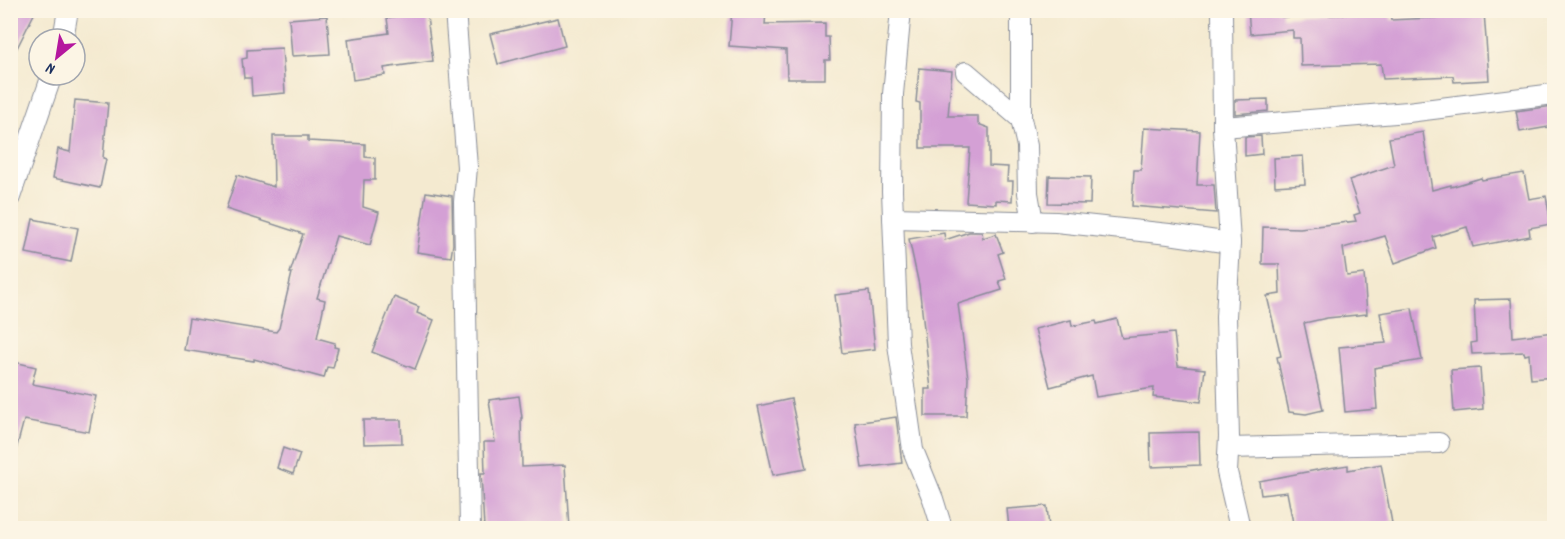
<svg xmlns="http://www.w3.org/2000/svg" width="1565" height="539" viewBox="0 0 1565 539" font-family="Dekko,sans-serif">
<rect width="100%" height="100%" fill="#fcf5e5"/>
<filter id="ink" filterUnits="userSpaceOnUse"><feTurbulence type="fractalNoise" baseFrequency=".0167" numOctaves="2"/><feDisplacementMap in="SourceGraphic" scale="12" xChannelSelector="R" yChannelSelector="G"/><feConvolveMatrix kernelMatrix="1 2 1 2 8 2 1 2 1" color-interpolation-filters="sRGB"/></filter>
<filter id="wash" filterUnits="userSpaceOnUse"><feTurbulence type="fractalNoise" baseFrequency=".008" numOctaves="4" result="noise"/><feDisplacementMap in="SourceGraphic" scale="24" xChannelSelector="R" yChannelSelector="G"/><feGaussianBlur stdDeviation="1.35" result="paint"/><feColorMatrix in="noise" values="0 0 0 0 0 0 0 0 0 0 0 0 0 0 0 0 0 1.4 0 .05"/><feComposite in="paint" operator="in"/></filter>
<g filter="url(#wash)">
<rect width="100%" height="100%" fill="#f4ead0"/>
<g id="blocks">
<g fill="#d4a0d5">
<polygon points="10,10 36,10 10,62"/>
<polygon points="397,10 426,10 433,61 384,68 385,75 353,80 348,39 389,33 387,18 398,16"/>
<polygon points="732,10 766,12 765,24 825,23 825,37 829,37 830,60 825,60 825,79 787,79 786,50 729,46"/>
<polygon points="1248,10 1282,10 1282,17 1354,14 1354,10 1390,10 1391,20 1450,17 1450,14 1484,12 1489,80 1454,82 1453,76 1383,79 1381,64 1301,66 1300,38 1293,38 1293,30 1250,34"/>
<polygon points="327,16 330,54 292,56 289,19"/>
<polygon points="558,18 565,46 498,64 490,34"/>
<polygon points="282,48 285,93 252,96 251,78 244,78 242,59 247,58 247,50"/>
<polygon points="919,68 952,71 948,116 978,116 978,124 989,128 989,166 1008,167 1007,181 1013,181 1012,201 996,200 996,204 966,202 970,148 920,148 920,103 916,102"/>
<polygon points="1268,99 1268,111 1235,114 1235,100"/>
<polygon points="75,100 108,103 103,158 106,159 100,188 53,178 58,149 70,152"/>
<polygon points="1554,106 1554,126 1520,132 1516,111"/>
<polygon points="1144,128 1200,131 1197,185 1214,185 1216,213 1132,206 1134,170 1141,170"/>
<polygon points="1423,132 1432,190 1451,185 1451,187 1481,178 1482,180 1524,173 1529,199 1546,196 1551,224 1529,228 1530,236 1473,247 1467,227 1433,237 1436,248 1395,263 1385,236 1343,248 1347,276 1364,274 1367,314 1327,318 1304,323 1323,410 1306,414 1289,412 1277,357 1281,356 1267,296 1280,294 1279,264 1262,264 1263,227 1300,228 1356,221 1354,215 1360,213 1349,180 1394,165 1389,138"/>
<polygon points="273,136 308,136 308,141 365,144 365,157 375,158 375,180 364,180 363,207 379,212 370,245 336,236 317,298 325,300 317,338 335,343 334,347 338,348 333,368 327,367 324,378 254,359 254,361 184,350 189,318 276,332 279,328 292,273 290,273 303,234 226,209 237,175 274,187"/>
<polygon points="1261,136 1262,154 1245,156 1245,137"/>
<polygon points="1303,156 1305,184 1275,186 1274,158"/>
<polygon points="1049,176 1091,177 1090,204 1048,203"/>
<polygon points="426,192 452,196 453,244 451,257 417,252"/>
<polygon points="33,219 78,228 71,262 26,253"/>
<polygon points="969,232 982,232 983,238 996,234 1003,252 998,254 1006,279 999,281 1002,290 958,304 968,378 966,416 925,416 925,389 931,389 919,285 909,239 944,233 945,240"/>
<polygon points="869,291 875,349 842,353 835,295"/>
<polygon points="394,297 419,307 417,313 434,320 415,369 372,352"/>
<polygon points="1511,299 1513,337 1554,332 1554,377 1531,379 1529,354 1525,355 1524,352 1472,354 1471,343 1476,342 1474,300"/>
<polygon points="1412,308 1422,360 1374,368 1377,409 1345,412 1339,347 1386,343 1380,313"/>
<polygon points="1117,319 1122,338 1174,333 1178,366 1205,369 1201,402 1153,397 1154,388 1096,397 1092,376 1050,387 1035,329 1071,320 1072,326 1096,321 1097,324"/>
<polygon points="10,361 36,367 32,384 96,396 89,432 24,420 16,450 10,449"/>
<polygon points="1480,368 1483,409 1454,412 1451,370"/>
<polygon points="519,396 522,418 521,418 522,467 565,465 569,528 484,528 481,473 485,473 484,442 495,442 489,400"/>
<polygon points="791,399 806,469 773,475 758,406"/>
<polygon points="896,417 902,463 862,468 855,423"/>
<polygon points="363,420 401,420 402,443 364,444"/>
<polygon points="1199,432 1200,465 1151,467 1150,433"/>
<polygon points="283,448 300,454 293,474 277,468"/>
<polygon points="1381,464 1392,523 1354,528 1294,528 1287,492 1261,495 1259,481 1322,469 1348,465 1348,470"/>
<polygon points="1047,506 1049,528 1009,528 1007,509"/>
</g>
</g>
</g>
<g filter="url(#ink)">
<use href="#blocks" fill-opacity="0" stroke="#888c97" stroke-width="1.5"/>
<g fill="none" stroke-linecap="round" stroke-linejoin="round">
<defs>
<g id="minor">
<polyline points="455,10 467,167 464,202 470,528"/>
<polyline points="901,10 893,94 892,191 898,344 913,450 933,499 942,528"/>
<polyline points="1021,10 1021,119"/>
<polyline points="1222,10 1223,127 1230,243 1226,317 1229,437 1227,472 1240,528"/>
<polyline points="63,39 68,10"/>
<polyline points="966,72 1021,119 1027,146 1028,193 1033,222"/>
<polyline points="1223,127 1408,112 1554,94"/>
<polyline points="10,197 52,75"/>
<polyline points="893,218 1056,222 1169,234 1230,243"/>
<polyline points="1229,448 1439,443"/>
</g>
</defs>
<use href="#minor" stroke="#888c97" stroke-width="22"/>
<use href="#minor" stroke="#fff" stroke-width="20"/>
</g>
</g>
<rect width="1565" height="539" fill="none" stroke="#fcf5e5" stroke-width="36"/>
<g transform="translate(57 57) rotate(210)"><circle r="28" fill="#fcf5e5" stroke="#a2a6af" stroke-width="1.5"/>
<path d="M0-4.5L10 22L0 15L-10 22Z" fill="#b5179e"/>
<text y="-9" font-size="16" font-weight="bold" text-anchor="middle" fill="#1b2f5e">N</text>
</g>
</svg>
